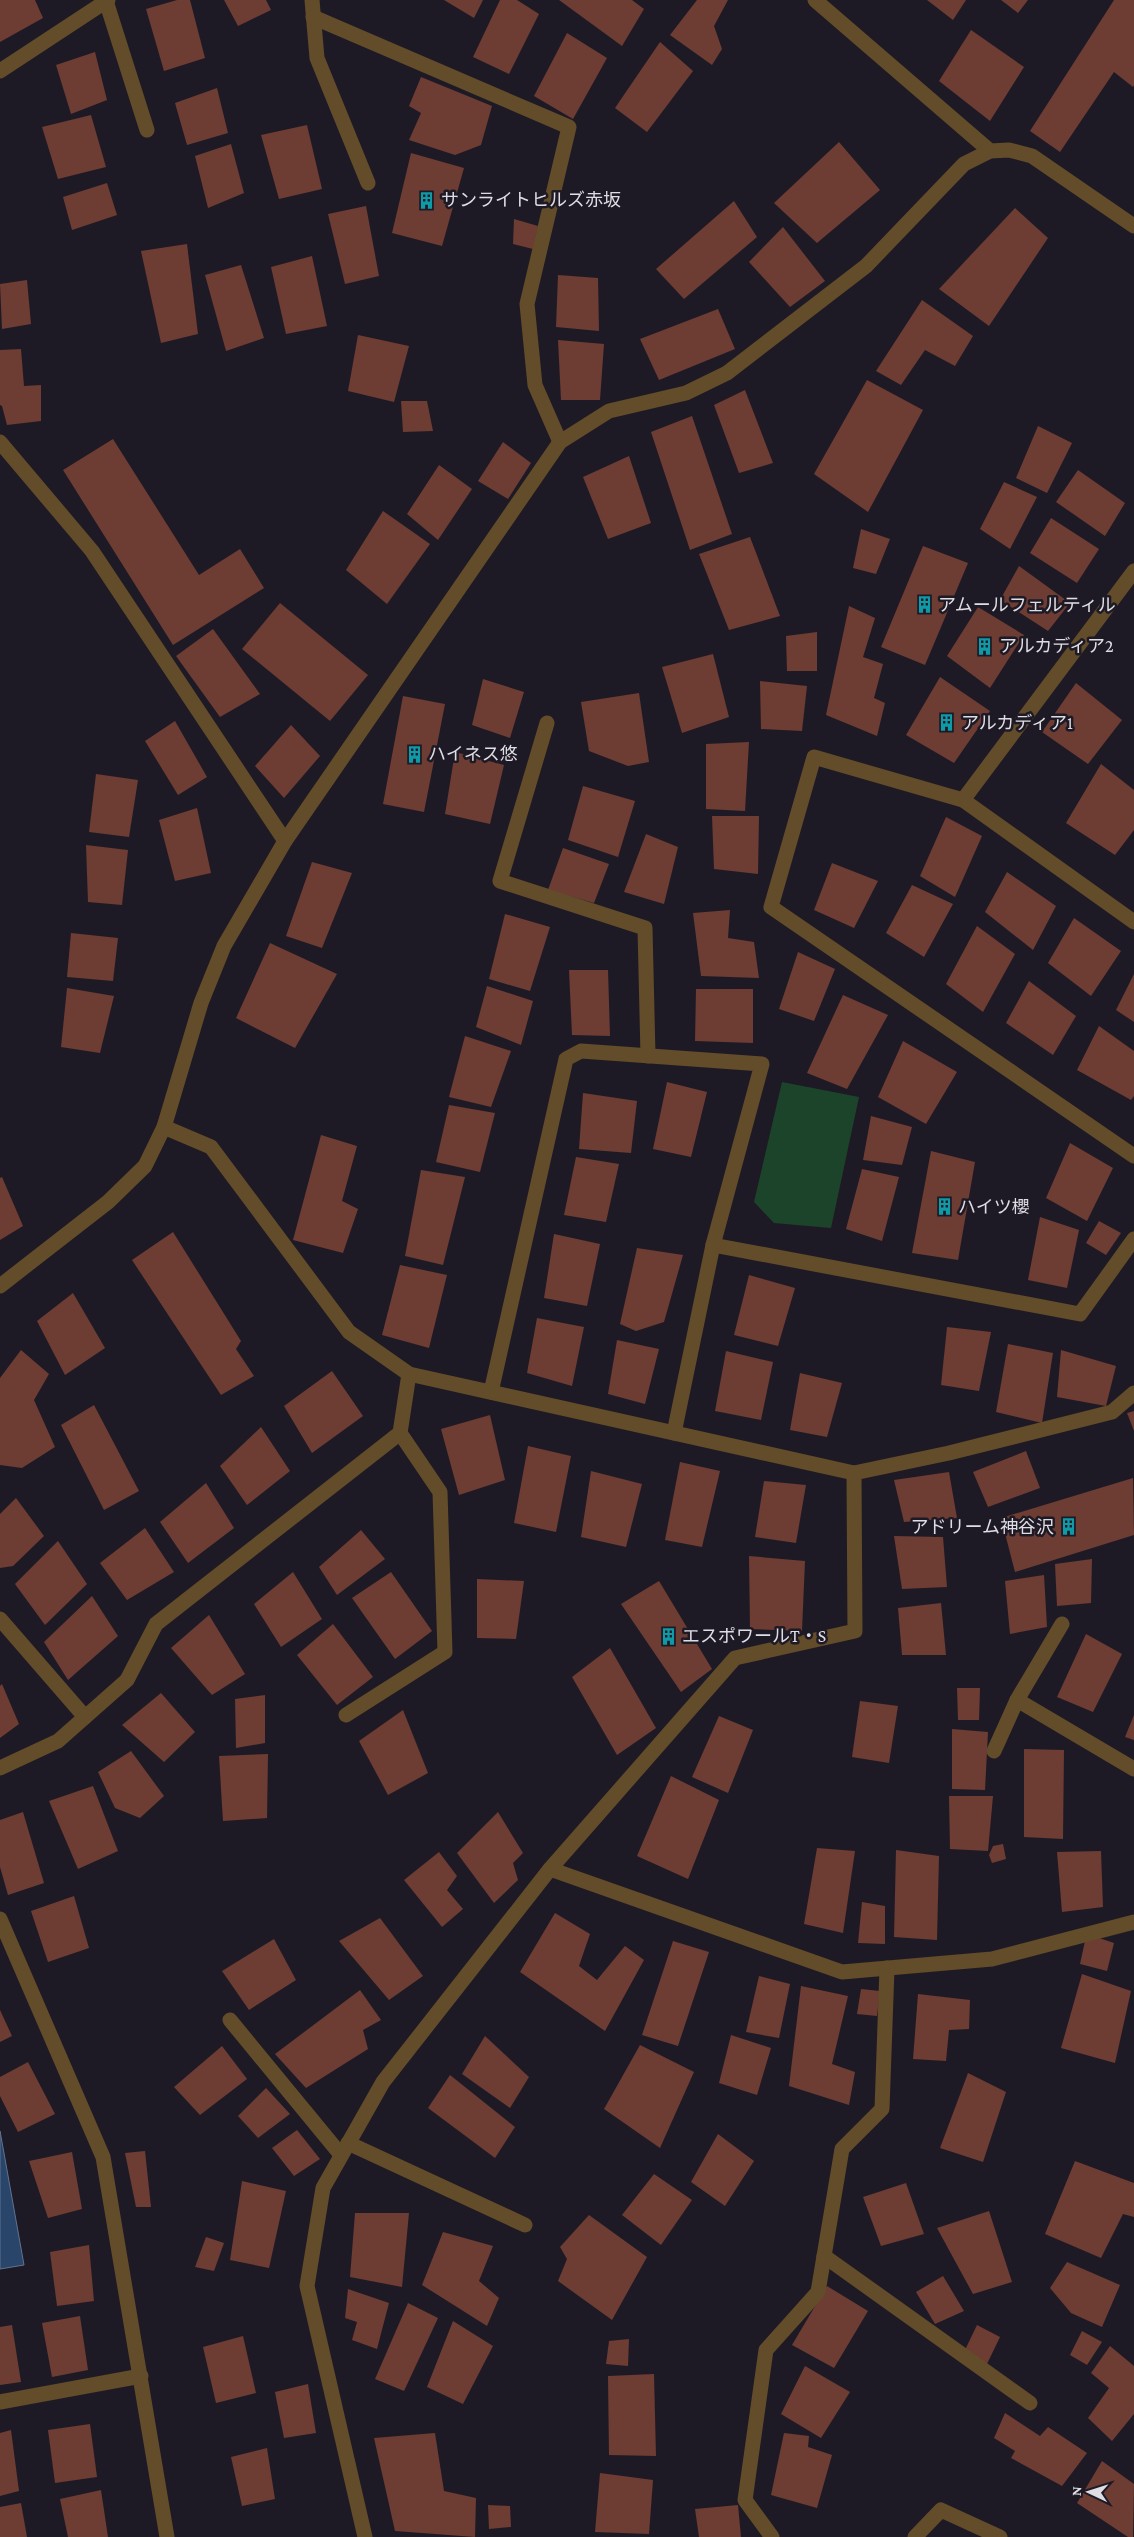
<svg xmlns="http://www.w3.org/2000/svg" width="1134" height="2537" viewBox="0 0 1134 2537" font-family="'Crimson Pro','Noto Sans JP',serif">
<rect width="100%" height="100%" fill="#1e1a25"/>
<polygon fill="#1c442a" points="782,1082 859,1097 831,1228 774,1223 754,1202"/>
<polygon fill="#2a456a" stroke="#60738f" points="0,2131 24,2265 0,2269"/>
<g fill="#6d3c33">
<polygon points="0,0 35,0 43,18 0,42"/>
<polygon points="177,0 190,0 205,58 164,71 146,9"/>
<polygon points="224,0 266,0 271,10 238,26"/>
<polygon points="444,0 483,0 474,18"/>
<polygon points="500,0 517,0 539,14 509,74 473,57"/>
<polygon points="559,0 632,0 644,9 622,46"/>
<polygon points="697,0 728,0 714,26 722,49 712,65 670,35"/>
<polygon points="927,0 966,0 953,20"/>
<polygon points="1001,0 1028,0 1018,13"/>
<polygon points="1114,0 1134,0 1134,85 1133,87 1114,72 1060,152 1030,131"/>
<polygon points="971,30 1024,67 990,121 939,81"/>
<polygon points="567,33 607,58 573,119 534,96"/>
<polygon points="660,42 693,71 647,132 615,108"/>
<polygon points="95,52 107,100 71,114 56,65"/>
<polygon points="421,77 492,106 481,145 455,155 409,140 421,113 409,106"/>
<polygon points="217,88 228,133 187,145 175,103"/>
<polygon points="91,115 106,167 58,179 42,127"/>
<polygon points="307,125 322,189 279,199 261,135"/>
<polygon points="839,142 880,190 817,243 774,203"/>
<polygon points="231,144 244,193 208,208 195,156"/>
<polygon points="411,153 464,168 442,246 392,233"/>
<polygon points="107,183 117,215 72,230 63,197"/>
<polygon points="734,201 757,237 684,299 656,269"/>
<polygon points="366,206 379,276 345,284 328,214"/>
<polygon points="1015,208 1048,238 989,326 939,289"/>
<polygon points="514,219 538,226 533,249 513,244"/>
<polygon points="783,227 825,281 790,307 749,262"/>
<polygon points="187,244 198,334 161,343 141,251"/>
<polygon points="312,256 327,326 286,334 271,267"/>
<polygon points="241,265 264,338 226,351 205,275"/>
<polygon points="558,275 598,278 599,331 556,327"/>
<polygon points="27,280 31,324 2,329 0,284"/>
<polygon points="922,300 973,336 955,366 925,350 901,385 876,371"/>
<polygon points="718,309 735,349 659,380 640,339"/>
<polygon points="358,335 409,346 394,402 348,391"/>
<polygon points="558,340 604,344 600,400 561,400"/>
<polygon points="21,349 24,386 41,385 41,421 7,425 2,406 0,405 0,350"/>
<polygon points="867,380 923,410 868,512 814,474"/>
<polygon points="745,390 773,463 739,473 714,405"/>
<polygon points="401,401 427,401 433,431 403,432"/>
<polygon points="692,416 732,534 690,550 651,432"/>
<polygon points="1038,426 1072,443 1047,493 1016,478"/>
<polygon points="113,439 199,575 240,549 264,588 173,645 63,470"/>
<polygon points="503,442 531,463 508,499 478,481"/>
<polygon points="629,456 651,523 608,539 583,477"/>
<polygon points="439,465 472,489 438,540 407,514"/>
<polygon points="1078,470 1125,503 1105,536 1056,502"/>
<polygon points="1004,482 1037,497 1010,549 980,529"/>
<polygon points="383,511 430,544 387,604 346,570"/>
<polygon points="1051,518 1099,549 1077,583 1030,553"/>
<polygon points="861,529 890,539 876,574 853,568"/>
<polygon points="750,537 780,616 729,630 699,554"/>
<polygon points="923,546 968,563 925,665 881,647"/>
<polygon points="1019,566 1070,603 1048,631 1000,600"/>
<polygon points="280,603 368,675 330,721 242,649"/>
<polygon points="849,606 875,618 863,657 883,664 874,698 885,703 877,736 826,715"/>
<polygon points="978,607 1024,635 990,688 947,656"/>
<polygon points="213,629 260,694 220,717 176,656"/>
<polygon points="817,632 817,671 787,671 786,636"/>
<polygon points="713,654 729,717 682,733 662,667"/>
<polygon points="940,677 990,711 954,763 906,735"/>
<polygon points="483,679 524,692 510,738 472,725"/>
<polygon points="760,681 807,686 802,731 761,729"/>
<polygon points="1076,683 1122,720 1088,764 1042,732"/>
<polygon points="639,693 649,762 628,766 589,751 581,702"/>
<polygon points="403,696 445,704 424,812 383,804"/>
<polygon points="175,721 207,777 178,795 145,741"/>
<polygon points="291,725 320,756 284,798 255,766"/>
<polygon points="749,742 745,811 706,809 706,744"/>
<polygon points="455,752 504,765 490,824 445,814"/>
<polygon points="1101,764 1134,790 1134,830 1115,855 1066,823"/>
<polygon points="96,774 138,780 129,837 89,832"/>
<polygon points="583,786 635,801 618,857 568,840"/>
<polygon points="197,808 211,873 175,881 159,820"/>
<polygon points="712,816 759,816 758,874 714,869"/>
<polygon points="946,817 982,836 955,897 920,876"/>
<polygon points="646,834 678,847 664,904 624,892"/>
<polygon points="86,845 128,850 122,905 88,902"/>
<polygon points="563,848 609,864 594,903 548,890"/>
<polygon points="312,862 352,873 322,948 286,936"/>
<polygon points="832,863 878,881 854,928 814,910"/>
<polygon points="1007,872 1056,906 1033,950 985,912"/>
<polygon points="912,885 953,904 924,957 886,933"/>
<polygon points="730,910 728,938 754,942 759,978 701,976 693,913"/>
<polygon points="505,914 550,927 530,991 489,979"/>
<polygon points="1074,918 1121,951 1091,996 1048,963"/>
<polygon points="977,926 1015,954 983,1012 946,984"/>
<polygon points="71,933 118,938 113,981 67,977"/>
<polygon points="270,943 337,974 295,1048 236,1018"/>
<polygon points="798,952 835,969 814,1021 779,1009"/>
<polygon points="569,970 608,970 610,1036 572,1035"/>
<polygon points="1134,974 1134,1022 1116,1010"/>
<polygon points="1029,981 1076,1016 1053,1055 1006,1023"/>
<polygon points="487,986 533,1001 521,1045 476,1027"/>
<polygon points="67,988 114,996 100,1053 61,1047"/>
<polygon points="696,989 753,989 753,1043 695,1041"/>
<polygon points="843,995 888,1015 847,1089 807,1073"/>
<polygon points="1099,1026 1134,1051 1134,1096 1131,1100 1077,1070"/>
<polygon points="465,1036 511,1051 491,1107 449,1097"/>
<polygon points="903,1041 957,1072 926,1124 878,1097"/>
<polygon points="667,1082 707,1092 691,1157 653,1149"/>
<polygon points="583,1093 637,1101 631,1153 579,1149"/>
<polygon points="449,1105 495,1113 480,1172 436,1162"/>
<polygon points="871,1116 912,1127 902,1165 863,1160"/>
<polygon points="321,1135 357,1146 342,1201 358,1209 343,1253 293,1240"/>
<polygon points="1070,1143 1113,1168 1087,1221 1046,1198"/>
<polygon points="931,1151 975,1162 958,1260 912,1253"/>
<polygon points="576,1157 619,1164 606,1222 564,1215"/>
<polygon points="862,1169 899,1177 882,1241 846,1229"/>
<polygon points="421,1170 465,1177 443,1265 405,1256"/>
<polygon points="2,1177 23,1226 0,1240 0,1178"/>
<polygon points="1040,1217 1079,1230 1067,1288 1028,1280"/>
<polygon points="1099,1221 1121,1233 1106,1255 1086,1243"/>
<polygon points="173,1232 241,1341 236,1349 254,1376 221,1395 132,1260"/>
<polygon points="554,1234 600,1244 587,1306 544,1298"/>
<polygon points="637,1248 683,1255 664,1322 636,1331 620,1324"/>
<polygon points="400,1265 447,1275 429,1348 382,1335"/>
<polygon points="749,1275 795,1288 778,1346 734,1335"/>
<polygon points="73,1293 105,1348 65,1375 37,1321"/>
<polygon points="537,1318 584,1327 572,1386 527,1373"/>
<polygon points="947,1327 991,1332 979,1391 941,1385"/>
<polygon points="617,1340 659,1349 645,1404 608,1394"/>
<polygon points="1008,1344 1053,1353 1042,1423 996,1412"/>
<polygon points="21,1350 49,1374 34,1400 55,1447 22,1468 0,1465 0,1378"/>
<polygon points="1061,1350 1116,1366 1106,1406 1057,1397"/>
<polygon points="726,1351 773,1362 761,1420 715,1411"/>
<polygon points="332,1371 363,1416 312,1453 284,1406"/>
<polygon points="800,1373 842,1383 827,1437 790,1430"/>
<polygon points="94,1405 139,1491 104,1510 61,1425"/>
<polygon points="1134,1411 1134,1431 1127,1413"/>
<polygon points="490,1415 505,1480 459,1495 441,1429"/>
<polygon points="261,1427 290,1471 247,1505 220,1466"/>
<polygon points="528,1446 571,1456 556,1532 514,1523"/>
<polygon points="1026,1451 1040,1488 988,1507 973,1472"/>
<polygon points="680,1462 720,1471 702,1547 665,1540"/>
<polygon points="591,1471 642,1484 626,1547 581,1537"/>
<polygon points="949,1472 957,1518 904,1522 894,1480"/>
<polygon points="1133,1478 1134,1535 1015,1572 1001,1518"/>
<polygon points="764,1481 806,1485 796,1543 755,1537"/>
<polygon points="206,1483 234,1528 188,1563 160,1522"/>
<polygon points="16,1498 44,1536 13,1566 0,1568 0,1514"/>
<polygon points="145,1528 174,1572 127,1600 100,1563"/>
<polygon points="361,1530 385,1559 337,1595 319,1567"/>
<polygon points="894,1536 943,1537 947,1587 902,1589"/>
<polygon points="58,1541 87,1584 45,1625 15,1584"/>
<polygon points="749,1556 805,1561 802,1631 750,1629"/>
<polygon points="1092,1559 1091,1603 1057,1606 1055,1564"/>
<polygon points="293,1572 322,1619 281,1647 254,1604"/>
<polygon points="391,1572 432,1631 395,1659 352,1598"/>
<polygon points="1044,1575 1047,1627 1010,1634 1005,1581"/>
<polygon points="477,1579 524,1581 516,1639 477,1638"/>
<polygon points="659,1581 712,1669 681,1692 621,1604"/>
<polygon points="92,1596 118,1636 68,1680 44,1642"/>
<polygon points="941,1603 946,1655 902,1655 898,1608"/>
<polygon points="209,1615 245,1674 212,1695 171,1648"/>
<polygon points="333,1624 373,1677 337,1705 297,1655"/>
<polygon points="1086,1634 1122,1654 1093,1712 1057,1697"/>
<polygon points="610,1648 656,1728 617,1755 572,1677"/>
<polygon points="2,1684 19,1724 0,1738 0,1686"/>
<polygon points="957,1688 980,1688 979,1720 958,1720"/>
<polygon points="161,1693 195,1732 164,1762 122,1725"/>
<polygon points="265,1695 265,1743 236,1748 235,1699"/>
<polygon points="860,1701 898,1706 889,1763 852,1757"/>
<polygon points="403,1710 428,1773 388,1795 359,1741"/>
<polygon points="1134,1715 1134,1740 1125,1737"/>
<polygon points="719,1716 753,1730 728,1793 692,1777"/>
<polygon points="952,1729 988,1732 985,1790 952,1789"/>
<polygon points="1024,1749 1064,1750 1063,1839 1024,1837"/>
<polygon points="131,1751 164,1796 140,1818 115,1808 98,1772"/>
<polygon points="268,1754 267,1818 223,1821 219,1756"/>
<polygon points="671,1776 719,1800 688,1879 637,1856"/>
<polygon points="93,1786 118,1851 78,1869 49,1801"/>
<polygon points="949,1796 993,1796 988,1851 950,1849"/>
<polygon points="23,1812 44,1883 8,1895 0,1867 0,1820"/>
<polygon points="498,1812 523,1853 513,1863 518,1880 494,1903 457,1853"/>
<polygon points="1003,1844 1006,1859 992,1863 989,1855 993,1846"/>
<polygon points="817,1848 855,1851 843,1933 804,1924"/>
<polygon points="896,1850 939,1856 937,1940 894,1937"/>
<polygon points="1101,1851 1103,1907 1062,1912 1057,1852"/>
<polygon points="439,1852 457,1876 447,1890 463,1909 442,1927 404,1880"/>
<polygon points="74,1896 89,1948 48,1962 31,1911"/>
<polygon points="862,1902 885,1906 885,1944 858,1943"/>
<polygon points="555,1913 590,1934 579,1966 597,1980 625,1946 644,1960 605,2031 520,1972"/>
<polygon points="380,1918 423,1976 389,2000 339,1941"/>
<polygon points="1099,1938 1114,1943 1107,1971 1080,1964 1085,1941"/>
<polygon points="274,1939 296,1980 249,2010 222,1971"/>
<polygon points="673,1941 709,1952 678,2046 642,2035"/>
<polygon points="1082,1974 1131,1991 1115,2063 1061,2048"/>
<polygon points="759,1976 790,1984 779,2038 746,2032"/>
<polygon points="801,1986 848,1996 832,2064 855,2072 849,2105 789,2086"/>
<polygon points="861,1989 880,1991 877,2016 857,2014"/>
<polygon points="360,1990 381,2020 363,2030 368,2049 306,2088 275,2054"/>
<polygon points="918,1994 970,2000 969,2029 949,2030 946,2061 913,2059"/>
<polygon points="0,2010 12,2036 0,2042"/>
<polygon points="731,2035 771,2048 757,2095 719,2083"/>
<polygon points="485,2036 529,2077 510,2108 462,2074"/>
<polygon points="640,2045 694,2072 660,2148 604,2109"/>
<polygon points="222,2046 247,2079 200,2115 174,2087"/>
<polygon points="28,2062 55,2114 18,2132 0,2096 0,2077"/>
<polygon points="968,2073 1006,2092 983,2162 940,2148"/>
<polygon points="450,2075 515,2127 495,2158 428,2108"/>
<polygon points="266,2088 290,2114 258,2138 238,2116"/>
<polygon points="297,2130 320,2159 294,2176 272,2148"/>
<polygon points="718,2134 754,2161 725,2206 691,2182"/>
<polygon points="145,2151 151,2207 136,2207 125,2153"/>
<polygon points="72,2152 82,2209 48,2218 29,2161"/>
<polygon points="1075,2161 1134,2183 1134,2217 1123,2214 1101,2258 1045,2234"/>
<polygon points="654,2174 692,2200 661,2245 622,2215"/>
<polygon points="242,2181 286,2191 269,2268 230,2260"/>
<polygon points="906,2183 924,2234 881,2246 863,2197"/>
<polygon points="989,2211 1012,2282 973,2294 937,2228"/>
<polygon points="355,2213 409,2213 402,2287 350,2277"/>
<polygon points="589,2215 647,2257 612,2320 558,2281 567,2259 560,2247"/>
<polygon points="443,2232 493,2246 479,2281 499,2298 487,2326 422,2285"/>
<polygon points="206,2237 224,2243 214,2271 195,2267"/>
<polygon points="89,2245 94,2301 57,2306 50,2252"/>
<polygon points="1067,2262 1120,2285 1102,2327 1071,2313 1050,2288"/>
<polygon points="943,2276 964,2311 935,2324 916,2292"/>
<polygon points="827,2286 868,2311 834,2368 792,2345"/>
<polygon points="348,2289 389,2303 377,2349 352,2340 357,2322 345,2318"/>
<polygon points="408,2303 438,2318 404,2391 375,2379"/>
<polygon points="80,2316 88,2370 52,2377 42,2323"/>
<polygon points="453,2321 493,2346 463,2404 427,2387"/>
<polygon points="12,2325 21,2382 0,2385 0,2327"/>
<polygon points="977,2325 1000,2337 986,2366 965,2350"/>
<polygon points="1082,2331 1102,2342 1087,2365 1070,2355"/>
<polygon points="243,2336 256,2393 216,2403 203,2347"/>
<polygon points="629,2339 628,2366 606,2364 609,2341"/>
<polygon points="1110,2346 1134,2366 1134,2414 1112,2441 1088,2418 1109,2388 1091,2373"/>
<polygon points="805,2366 850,2392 821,2438 781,2414"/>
<polygon points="654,2374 656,2456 609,2455 608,2376"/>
<polygon points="308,2384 316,2433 284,2438 275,2392"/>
<polygon points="1005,2413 1040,2436 1048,2427 1087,2453 1062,2486 1011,2458 1015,2451 994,2438"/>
<polygon points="90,2424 97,2477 55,2483 48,2430"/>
<polygon points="11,2430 19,2491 0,2496 0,2433"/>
<polygon points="435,2433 444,2491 476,2498 475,2537 395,2531 374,2438"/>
<polygon points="784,2433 809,2436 808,2447 832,2455 817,2508 771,2495"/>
<polygon points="267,2448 275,2499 242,2506 231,2457"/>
<polygon points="1102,2461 1134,2484 1133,2537 1128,2537 1077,2503"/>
<polygon points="600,2473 653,2480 649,2534 595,2532"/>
<polygon points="101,2490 108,2537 68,2537 60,2499"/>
<polygon points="21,2503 27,2537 0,2537 0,2507"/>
<polygon points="488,2505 510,2506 511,2527 489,2529"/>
<polygon points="738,2505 741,2537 699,2537 695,2509"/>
</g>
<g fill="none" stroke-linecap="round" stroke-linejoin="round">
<g stroke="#634c29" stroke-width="15">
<polyline points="312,0 317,58 368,183"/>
<polyline points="815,0 990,151"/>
<polyline points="106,1 147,130"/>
<polyline points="313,17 569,127 527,304 535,385 560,442"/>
<polyline points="0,71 108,0"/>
<polyline points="0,442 92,551 285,841"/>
<polyline points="547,723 500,881 645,928 648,1056"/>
<polyline points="963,800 1134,571"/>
<polyline points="1134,922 963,800 814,757 771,907 1134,1156"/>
<polyline points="164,1127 211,1147 349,1332 409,1374 854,1473 855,1631 735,1658 550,1869 383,2082 323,2188 307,2286 365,2537"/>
<polyline points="713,1245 1080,1314 1134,1239"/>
<polyline points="0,1286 108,1202 145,1166 164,1127 201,1003 224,946 285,841 560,442 609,411 686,393 727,373 866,266 964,164 990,151 1009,150 1032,156 1134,226"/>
<polyline points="491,1392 566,1059 581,1051 762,1064 713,1245 674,1433"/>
<polyline points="854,1473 949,1453 1112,1412 1134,1393"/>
<polyline points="0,1619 85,1717"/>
<polyline points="1017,1700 1134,1769"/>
<polyline points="346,1715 445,1652 440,1492 400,1433"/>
<polyline points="994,1751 1017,1700 1062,1624"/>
<polyline points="0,1768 58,1741 127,1680 156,1624 400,1433 409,1374"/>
<polyline points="550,1869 842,1972 992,1959 1134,1922"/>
<polyline points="0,1919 103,2157 167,2537"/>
<polyline points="230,2020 341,2155"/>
<polyline points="348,2143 525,2225"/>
<polyline points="824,2256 1030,2403"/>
<polyline points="0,2402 141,2376"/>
<polyline points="772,2537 745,2500 766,2350 818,2292 842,2149 882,2109 887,1968"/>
<polyline points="915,2537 941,2510 1000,2537"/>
</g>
</g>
<defs>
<symbol id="building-bare" viewBox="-9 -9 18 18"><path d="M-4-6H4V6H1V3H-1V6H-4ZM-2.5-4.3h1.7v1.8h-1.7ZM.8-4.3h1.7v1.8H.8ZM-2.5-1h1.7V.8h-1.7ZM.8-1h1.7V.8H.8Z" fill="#0f9aa8" stroke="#1e1a25" stroke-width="2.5" paint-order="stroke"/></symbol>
</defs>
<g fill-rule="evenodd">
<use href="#building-bare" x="414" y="188" width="25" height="25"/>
<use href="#building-bare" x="912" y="592" width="25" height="25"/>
<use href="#building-bare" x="972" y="634" width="25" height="25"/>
<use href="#building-bare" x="934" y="710" width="25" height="25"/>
<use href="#building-bare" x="402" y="742" width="25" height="25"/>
<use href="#building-bare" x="932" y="1194" width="25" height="25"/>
<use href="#building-bare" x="1056" y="1514" width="25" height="25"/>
<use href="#building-bare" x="656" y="1624" width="25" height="25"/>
</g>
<g text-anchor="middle" stroke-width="5" stroke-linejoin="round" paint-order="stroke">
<g font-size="18" fill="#dfdde4" stroke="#1e1a25" text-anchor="start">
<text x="441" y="206">サンライトヒルズ赤坂</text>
<text x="938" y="611">アムールフェルティル</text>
<text x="999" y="652">アルカディア2</text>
<text x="961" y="729">アルカディア1</text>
<text x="428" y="760">ハイネス悠</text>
<text x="958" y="1213">ハイツ櫻</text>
<text x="1054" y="1533" text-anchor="end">アドリーム神谷沢</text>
<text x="682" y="1642">エスポワールT・S</text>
</g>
</g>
<g transform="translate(1089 2492) rotate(274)" stroke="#1e1a25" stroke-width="4" paint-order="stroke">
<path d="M0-4L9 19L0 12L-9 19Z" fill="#dfdde4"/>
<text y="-8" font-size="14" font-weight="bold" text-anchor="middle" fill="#dfdde4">N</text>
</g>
</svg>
